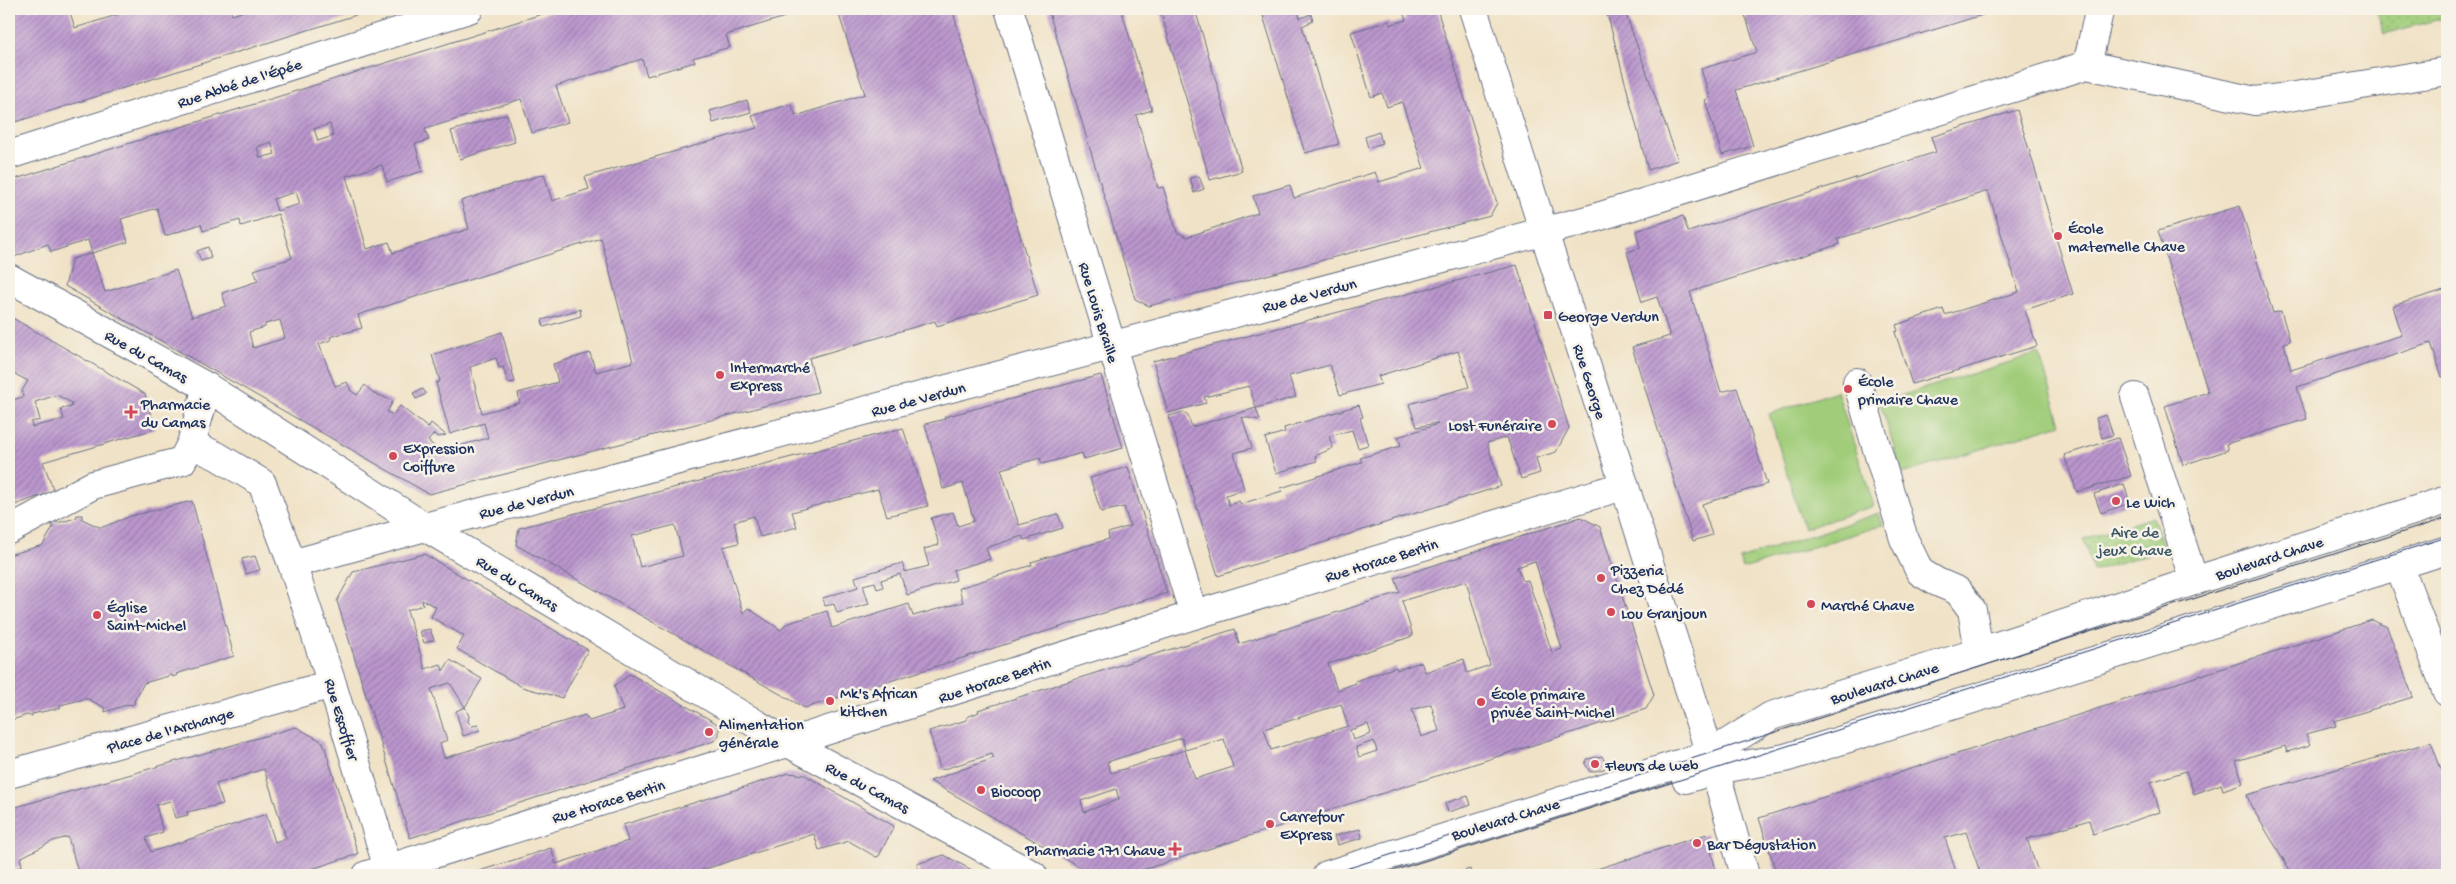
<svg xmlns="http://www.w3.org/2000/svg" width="2456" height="884" viewBox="0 0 2456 884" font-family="'Gochi Hand',sans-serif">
<defs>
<pattern id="park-dots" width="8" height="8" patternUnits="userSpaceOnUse" patternTransform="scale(1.25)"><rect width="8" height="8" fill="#a1cd7a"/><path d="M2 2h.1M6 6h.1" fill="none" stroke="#8ab06c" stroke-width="1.8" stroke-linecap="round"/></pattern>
<pattern id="building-hatch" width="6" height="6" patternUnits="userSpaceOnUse" patternTransform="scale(1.25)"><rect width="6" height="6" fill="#bb96cd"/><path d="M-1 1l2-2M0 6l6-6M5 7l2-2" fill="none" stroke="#977baa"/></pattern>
</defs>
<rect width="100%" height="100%" fill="#f7f3e8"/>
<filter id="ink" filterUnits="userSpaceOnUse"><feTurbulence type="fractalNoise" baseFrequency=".02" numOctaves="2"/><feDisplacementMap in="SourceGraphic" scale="10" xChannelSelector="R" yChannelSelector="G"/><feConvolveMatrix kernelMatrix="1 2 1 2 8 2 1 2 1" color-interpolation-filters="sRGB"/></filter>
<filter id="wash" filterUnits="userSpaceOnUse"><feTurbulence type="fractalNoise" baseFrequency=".0096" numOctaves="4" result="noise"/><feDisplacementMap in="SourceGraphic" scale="20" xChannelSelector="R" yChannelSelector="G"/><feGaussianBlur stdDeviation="1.12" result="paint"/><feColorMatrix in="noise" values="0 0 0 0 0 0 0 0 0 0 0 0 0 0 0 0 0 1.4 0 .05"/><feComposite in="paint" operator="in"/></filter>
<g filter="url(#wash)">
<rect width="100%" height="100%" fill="#f0e2c6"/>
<g fill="#a1cd7a" stroke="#5e7e6c">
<polygon points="2039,353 2061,424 1902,474 1880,402"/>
<polygon points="1837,391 1874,506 1804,529 1769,414"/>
<polygon points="1879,513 1883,525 1743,569 1740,559"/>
</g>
<g fill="url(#park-dots)" stroke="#5e7e6c">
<polygon points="2376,9 2447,9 2447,17 2384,34"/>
<polygon points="2153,517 2164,549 2093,571 2083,539"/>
</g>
<g id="blocks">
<g fill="url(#building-hatch)" fill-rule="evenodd">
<polygon points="9,9 69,9 75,28 136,9 230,9 232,15 250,9 375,9 9,124"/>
<path d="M558,9H811L726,35L730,47L693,58L695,62L647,76L642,59L556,86L568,122L532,133L521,99L425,129L429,140L415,144L423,171L387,182L382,165L346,176L367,249L389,242L393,253L469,229L461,201L544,174L552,201L589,189L585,177L757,128L752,116L791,104L796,116L865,94L837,9H952L1038,295L937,326L935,321L809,358L818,392L429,494L65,286L72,259L92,253L105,292L176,270L192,317L226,306L222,293L258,281L254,270L292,258L278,214L241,226L240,220L203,231L201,224L165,236L157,208L121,219L128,242L92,253L88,240L51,252L48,244L14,257L9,254V181ZM330,124L333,136L318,141L314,129ZM271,142L275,154L260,158L257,147ZM296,192L300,204L277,211L273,199ZM601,238L633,362L596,372L590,353L553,364L558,382L518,393L520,403L482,413L470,367L496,358L499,368L503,367L508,383L515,382L502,332L432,355L440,381L436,383L450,434L484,423L488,438L440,451L428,441L434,434L439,437L446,435L431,423L428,428L400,406L393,415L387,412L393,401L372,392L365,385L357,395L351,391L347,382L335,386L319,344L331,340L330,337L362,328L358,315ZM280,320L285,338L253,348L249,332L265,327V324Z"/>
<polygon points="1048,9 1121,9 1152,110 1136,115 1158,188 1163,187 1177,232 1187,237 1258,213 1253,196 1290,185 1294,198 1375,172 1379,182 1424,168 1402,102 1387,107 1382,93 1371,97 1351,32 1389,21 1390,25 1406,20 1402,9 1437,9 1497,203 1490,216 1149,306 1135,299"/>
<polygon points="1160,9 1195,9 1242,171 1210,180"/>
<polygon points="1261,9 1297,9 1300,18 1311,14 1313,21 1302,26 1339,144 1305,153"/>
<polygon points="1606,9 1624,9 1678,160 1648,170"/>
<polygon points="1743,9 2002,9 1736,90 1753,146 1722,155 1705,100 1710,98 1701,69 1757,52"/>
<polygon points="747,100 751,112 713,123 710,111"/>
<polygon points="2017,110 2073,294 2025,310 2037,346 1912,384 1895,332 1898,331 1896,325 1943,309 1945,315 2019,292 1988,191 1838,239 1840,244 1690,292 1721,392 1737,388 1767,484 1702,504 1712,535 1693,541 1632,347 1670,336 1657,297 1642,302 1627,252 1640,248 1636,231 1683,216 1688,232 1936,152 1931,137"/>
<polygon points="507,114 515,142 460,159 451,131"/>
<polygon points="1379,132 1382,143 1368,148 1365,137"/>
<polygon points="1199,176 1204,189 1194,193 1190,178"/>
<polygon points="2240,206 2273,313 2281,311 2290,341 2284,343 2291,370 2402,335 2393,306 2447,289 2447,376 2442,377 2431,343 2297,387 2307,419 2226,444 2228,450 2183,465 2165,406 2208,392 2158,231"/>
<polygon points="208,247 211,258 201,261 197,251"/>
<polygon points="1517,265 1569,428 1556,452 1536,458 1540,473 1521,479 1507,437 1487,443 1501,486 1218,576 1169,416 1183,412 1187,414 1192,427 1256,408 1260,420 1242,417 1252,448 1234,453 1244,489 1226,495 1229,505 1239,501 1241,504 1282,491 1281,488 1362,462 1360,458 1401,446 1398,437 1438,424 1437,423 1417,427 1409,404 1469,387 1458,351 1378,376 1381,384 1340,395 1330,365 1289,376 1296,397 1256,408 1249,386 1204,397 1206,403 1168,413 1153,361"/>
<polygon points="580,309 581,316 544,327 542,320"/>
<path d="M9,316L145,394L155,429L43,462L54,491L9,507V401L23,397L22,391L28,381L11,372L9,376ZM57,395L72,403L71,407L61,409L64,419L32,427L31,422L40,420L35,402Z"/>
<polygon points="1101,375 1123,448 1084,459 1082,453 1042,464 1040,458 1001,469 1019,525 1058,514 1063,528 1024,540 1022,536 986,548 990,559 953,570 956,580 907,595 900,574 881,580 883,587 877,589 875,582 863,585 869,604 837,613 834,604 825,606 823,598 858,587 855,577 902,563 905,572 929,566 924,549 939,545 931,518 953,512 958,526 974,521 963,483 943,489 925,424 945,419 944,417"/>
<polygon points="423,389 426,394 416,399 413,393"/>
<polygon points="1359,405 1363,417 1360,418 1368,445 1358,448 1352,430 1329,436 1333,448 1315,456 1317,461 1276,473 1265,438 1285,432 1284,428"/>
<polygon points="2106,415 2113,435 2102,438 2096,418"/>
<path d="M903,428L928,506L887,516L878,489L792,512L797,527L760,537L754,516L734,522L739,543L723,547L743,613L748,608L781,630L786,624L827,611L832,628L909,604L913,616L963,602L959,588L1032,565L1031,562L1109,539L1108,533L1130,526L1124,507L1101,512L1090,478L1128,467L1167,593L805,708L516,545L519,528ZM675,525L683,556L640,567L632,536Z"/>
<polygon points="2118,438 2131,476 2077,492 2064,455"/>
<polygon points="2124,484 2130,503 2101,513 2094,494"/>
<polygon points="192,501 234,656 176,674 177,675 173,677 172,675 144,683 134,701 135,703 132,705 129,704 105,712 105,708 88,699 84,699 60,705 60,708 32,714 32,716 27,715 9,721 9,555 43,545 53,527 51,524 55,521 57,523 76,518 77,515 82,515 82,519 99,527 103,527 131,516"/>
<path d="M1581,517L1600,527L1654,695L1646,709L1127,875H1094L930,781L994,758L992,754L941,770L940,768L929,731L967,720V717L979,712L978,710L1235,629L1239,644L1400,592L1395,578ZM1535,561L1562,649L1552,652L1528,580L1523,581L1517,567ZM1466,581L1490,665L1467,673L1464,659L1425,672L1421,662L1397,670L1396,667L1355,681L1356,683L1337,690L1328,664L1413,636L1402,601ZM1341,704L1348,726L1271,750L1264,729ZM1431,704L1439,731L1421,737L1412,710ZM1368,724L1371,734L1353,740L1350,730ZM1182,738L1185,750L1111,773L1107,762ZM1224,739L1233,767L1195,779L1185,750ZM1374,741L1377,751L1359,757L1356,747ZM1116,789L1119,799L1084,812L1081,801Z"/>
<polygon points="424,554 588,650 562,698 522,687 457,649 464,636 431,617 436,607 422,600 423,605 407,610 425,669 441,664 443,671 450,660 482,679 465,707 450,683 431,689 447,740 440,743 444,758 585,715 589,721 623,710 614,686 630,674 716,723 719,728 719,735 714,741 410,838 337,601 353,572"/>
<polygon points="255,556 260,570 246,574 242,559"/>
<polygon points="2372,620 2387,627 2413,697 2334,721 2336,726 2306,734 2310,745 2287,752 2285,746 2236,761 2243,783 2223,790 2221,784 2194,794 2186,771 2151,782 2160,812 2093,834 2089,820 2027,839 2039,875 1981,875 1966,832 1945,838 1957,875 1777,875 1759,818"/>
<polygon points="430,629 434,640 424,643 420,631"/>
<polygon points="465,707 469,716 468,722 472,726 478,725 480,730 463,736 456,711"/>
<path d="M296,727L323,742L358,854L293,875H70L78,872L68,837L53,841L20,858L22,866L9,870V809ZM264,769L286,838L275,842L266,814L151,852L146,838L163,832L156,805L170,801L175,818L188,815L187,812L223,804L216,784Z"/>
<polygon points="2431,742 2447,785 2447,875 2293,875 2251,806 2247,795"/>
<polygon points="1602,756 1606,764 1604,769 1590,772 1585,764 1587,759"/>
<polygon points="789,773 805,775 894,826 879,856 876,857 849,841 819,850 814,834 702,870 704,875 698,875 698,873 690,875 467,875 551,848 556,864 628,841 623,825"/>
<polygon points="1468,796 1471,805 1448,812 1445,803"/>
<polygon points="1360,829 1362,838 1337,845 1334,836"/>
<polygon points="1707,834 1717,875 1578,875"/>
<polygon points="944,855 981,875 920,875 917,864"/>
<polygon points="1470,869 1471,875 1450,875"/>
</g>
</g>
</g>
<g filter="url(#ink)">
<use href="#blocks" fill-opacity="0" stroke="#666e82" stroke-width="1"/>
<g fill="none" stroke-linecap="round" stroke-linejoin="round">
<defs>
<g id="minor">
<polyline points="1009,9 1194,615"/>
<polyline points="1473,9 1715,770 1745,875"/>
<polyline points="2087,65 2099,12 2098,9"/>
<polyline points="9,155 469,9"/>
<polyline points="9,278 207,387 425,527 790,744 1033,875"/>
<polyline points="1857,382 1904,539 1920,572 1937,582 1958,591 1972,610 1977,639 1973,654"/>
<polyline points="2135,397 2194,581"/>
<polyline points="191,444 217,456 262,483 292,564 332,684 390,875"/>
<polyline points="9,530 93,485 182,461 191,444 207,387"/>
<polyline points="292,564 425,527 1591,219 2087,65 2255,101 2289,97 2447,71"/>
<polyline points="2399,565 2447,692"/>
<polyline points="9,774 332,684"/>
<polyline points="1686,779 1715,770 1785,758 2447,550"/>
<polyline points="367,875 1194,615 1623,486"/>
<polyline points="1327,875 1710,754 1771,716 1973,654 2194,581 2447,500"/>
</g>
</defs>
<use href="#minor" stroke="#666e82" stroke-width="30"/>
<use href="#minor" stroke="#fff" stroke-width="28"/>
<g stroke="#1b2f5e" stroke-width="1">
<polyline points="1327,875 2447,518"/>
<polyline points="1380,875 2447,537"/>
</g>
</g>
</g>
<g fill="#d1495b" stroke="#f7f3e8" stroke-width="2">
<circle cx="2058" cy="236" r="5"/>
<rect x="1543" y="310" width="10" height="10" rx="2.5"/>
<circle cx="720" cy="375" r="5"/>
<circle cx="1848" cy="389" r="5"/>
<path d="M128.5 404.5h5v5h5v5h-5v5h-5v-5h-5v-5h5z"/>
<circle cx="1552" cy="424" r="5"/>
<circle cx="393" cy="456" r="5"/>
<circle cx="2116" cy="501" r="5"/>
<circle cx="1601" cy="578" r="5"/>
<circle cx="1811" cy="604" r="5"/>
<circle cx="1611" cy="612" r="5"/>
<circle cx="97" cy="615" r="5"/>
<circle cx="830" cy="701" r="5"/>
<circle cx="1481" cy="702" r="5"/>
<circle cx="709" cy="732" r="5"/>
<circle cx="1595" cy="764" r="5"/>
<circle cx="981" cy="790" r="5"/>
<circle cx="1270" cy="824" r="5"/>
<circle cx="1697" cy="843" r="5"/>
<path d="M1172.5 841.5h5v5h5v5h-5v5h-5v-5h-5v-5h5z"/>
</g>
<g text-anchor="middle" stroke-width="5" stroke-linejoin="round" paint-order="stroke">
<g font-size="16" fill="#1b2f5e" stroke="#f7f3e8">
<text transform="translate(239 82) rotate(-18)" y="6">Rue Abbé de l'Épée</text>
<text transform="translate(1309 294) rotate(-15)" y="6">Rue de Verdun</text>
<text transform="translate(1100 312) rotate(73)" y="6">Rue Louis Braille</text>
<text transform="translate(147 355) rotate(29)" y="6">Rue du Camas</text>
<text transform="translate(1591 381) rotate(72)" y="6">Rue George</text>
<text transform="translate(918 398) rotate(-15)" y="6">Rue de Verdun</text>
<text transform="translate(526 501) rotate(-14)" y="6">Rue de Verdun</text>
<text transform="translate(2269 557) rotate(-18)" y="6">Boulevard Chave</text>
<text transform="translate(1381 559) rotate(-17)" y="6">Rue Horace Bertin</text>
<text transform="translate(518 582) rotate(31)" y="6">Rue du Camas</text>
<text transform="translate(994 679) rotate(-18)" y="6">Rue Horace Bertin</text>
<text transform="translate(1884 682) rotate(-17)" y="6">Boulevard Chave</text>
<text transform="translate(343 719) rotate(73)" y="6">Rue Escoffier</text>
<text transform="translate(170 729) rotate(-16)" y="6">Place de l'Archange</text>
<text transform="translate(868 786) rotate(28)" y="6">Rue du Camas</text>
<text transform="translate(608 800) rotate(-17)" y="6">Rue Horace Bertin</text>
<text transform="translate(1505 818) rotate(-17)" y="6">Boulevard Chave</text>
</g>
<g font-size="16" fill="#1b2f5e" stroke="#f7f3e8" text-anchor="start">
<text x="2068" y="233">École<tspan x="2068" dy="18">maternelle Chave</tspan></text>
<text x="1558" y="321">George Verdun</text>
<text x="730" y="372">Intermarché<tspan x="730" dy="18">Express</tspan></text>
<text x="1858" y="386">École<tspan x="1858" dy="18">primaire Chave</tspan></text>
<text x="141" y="409">Pharmacie<tspan x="141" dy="18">du Camas</tspan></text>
<text x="1542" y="430" text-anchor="end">Lost Funéraire</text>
<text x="403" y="453">Expression<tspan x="403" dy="18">Coiffure</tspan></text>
<text x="2126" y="507">Le Wich</text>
<text x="1611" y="575">Pizzeria<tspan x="1611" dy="18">Chez Dédé</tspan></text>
<text x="1821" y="610">Marché Chave</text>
<text x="107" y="612">Église<tspan x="107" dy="18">Saint-Michel</tspan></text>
<text x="1621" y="618">Lou Granjoun</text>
<text x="840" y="698">Mk's African<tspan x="840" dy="18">kitchen</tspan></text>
<text x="1491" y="699">École primaire<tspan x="1491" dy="18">privée Saint-Michel</tspan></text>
<text x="719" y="729">Alimentation<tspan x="719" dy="18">générale</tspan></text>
<text x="1605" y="770">Fleurs de web</text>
<text x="991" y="796">Biocoop</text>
<text x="1280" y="821">Carrefour<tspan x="1280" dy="18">Express</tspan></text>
<text x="1707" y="849">Bar Dégustation</text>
<text x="1165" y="855" text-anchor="end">Pharmacie 171 Chave</text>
</g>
<g font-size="16" fill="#3c5665" stroke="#f7f3e8">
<text x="2135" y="537">Aire de<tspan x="2135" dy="18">jeux Chave</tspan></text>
</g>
</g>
<rect width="2456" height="884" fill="none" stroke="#f7f3e8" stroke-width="30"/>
</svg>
